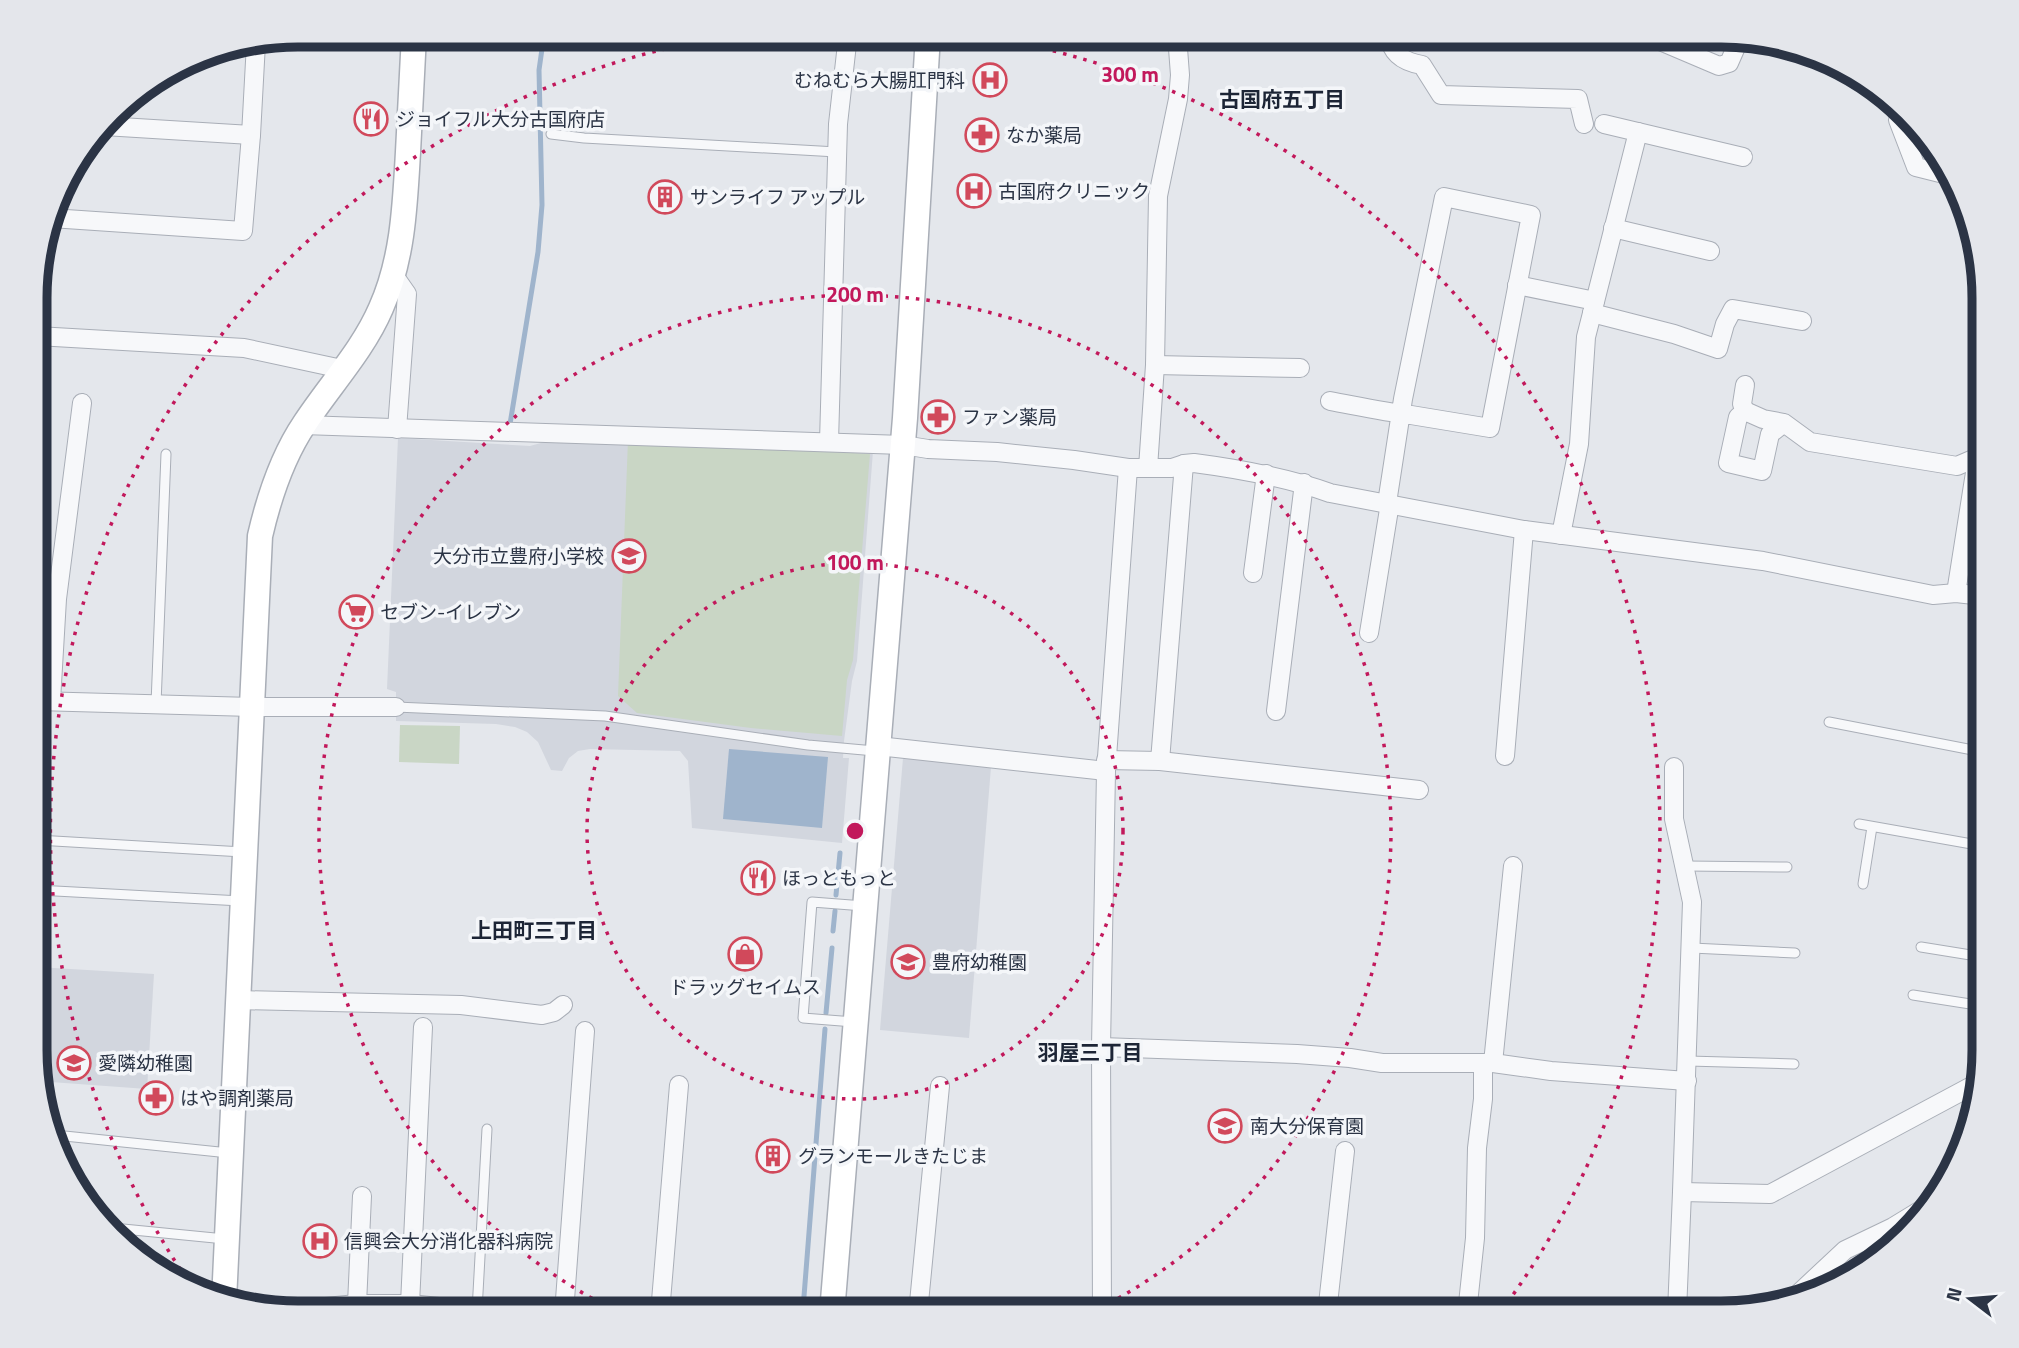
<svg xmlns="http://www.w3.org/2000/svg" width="2019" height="1348" viewBox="0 0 2019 1348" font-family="'Titillium Web','Noto Sans JP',sans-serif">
<rect width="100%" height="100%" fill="#e4e7ec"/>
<g fill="#d2d6de">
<polygon points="570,435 873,451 857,661 852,681 844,741 843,758 849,758 842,843 692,828 688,761 680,751 590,749 578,751 569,758 562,771 551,770 538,742 527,732 515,727 496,724 396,721 396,692 387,689 398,438 530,446"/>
<polygon points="903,758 991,767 969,1038 880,1030"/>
<polygon points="37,967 154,974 147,1089 37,1081"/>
</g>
<g fill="#c9d6c5">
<polygon points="628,440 870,454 853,660 847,680 842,736 751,728 637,713 618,696"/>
<polygon points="400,725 460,726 459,764 399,762"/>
</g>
<polygon fill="#9fb4cc" points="729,749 828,757 822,828 723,819"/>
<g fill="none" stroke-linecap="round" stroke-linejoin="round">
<g stroke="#9fb4cc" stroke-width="5">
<polyline points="510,424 538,252 542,205 539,70 544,35"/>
<polyline points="836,895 840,853"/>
<polyline points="833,931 835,911"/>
<polyline points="826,1013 832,948"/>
<polyline points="803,1309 825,1029"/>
</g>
<defs>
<g id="lane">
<polyline points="551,134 584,138 837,152"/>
<polyline points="1982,661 1983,661"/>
<polyline points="156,704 166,454"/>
<polyline points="396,707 605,716 808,745 875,751"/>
<polyline points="1829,722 1983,752"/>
<polyline points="1859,824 1983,846"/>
<polyline points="37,840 243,852"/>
<polyline points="1686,866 1787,867"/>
<polyline points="1863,884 1872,827"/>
<polyline points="37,890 241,901"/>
<polyline points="1921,947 1983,957"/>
<polyline points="1692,948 1795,953"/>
<polyline points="1913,995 1983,1006"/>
<polyline points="854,1022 803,1018 812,902 864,906"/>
<polyline points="1688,1061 1794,1064"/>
<polyline points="55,1135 229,1153"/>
<polyline points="113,1228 225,1239"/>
<polyline points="477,1311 487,1129"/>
</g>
<g id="street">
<path d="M1389,35C1391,54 1404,62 1422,65L1441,95L1578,99L1584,124"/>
<polyline points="1646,35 1719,66 1729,63 1740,38"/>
<polyline points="1898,120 1916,167 1952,176"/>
<polyline points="1604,124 1743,157"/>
<polyline points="104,126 251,135 256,43"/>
<polyline points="51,218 243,231 251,135"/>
<polyline points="1613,228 1710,251"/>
<polyline points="393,274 407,294 397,429"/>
<polyline points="1517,285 1595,301"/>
<polyline points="1592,313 1674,334 1718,349 1725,324 1733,309 1802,321"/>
<polyline points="37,336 244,348 342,369"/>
<polyline points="1155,365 1300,368"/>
<polyline points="1745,385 1742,404 1745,411"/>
<path d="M1330,401C1357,406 1383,412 1411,415L1490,428L1531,215L1444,197L1403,399L1387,503"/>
<polyline points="1784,423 1770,434 1762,471 1728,463 1738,417 1745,411 1763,419 1784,423 1810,442 1957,466 1978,457"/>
<path d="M303,425L903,445L928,449L997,452L1074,460L1128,468H1172L1184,464L1194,463C1240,469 1286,477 1330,493L1524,530L1763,561L1933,595L1956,593L1983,596"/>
<polyline points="829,442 838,124 848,35"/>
<polyline points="1148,468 1155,365 1158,196 1178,99 1180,75 1177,35"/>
<polyline points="1561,535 1579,444 1586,337 1638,132"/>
<polyline points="1253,573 1266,474"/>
<polyline points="1956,593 1983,422"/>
<polyline points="1369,633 1390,503"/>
<polyline points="37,701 252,707 396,707"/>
<polyline points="51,701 57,599 82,403"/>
<polyline points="1276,711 1304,483"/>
<polyline points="878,746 1106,771"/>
<polyline points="1505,756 1524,530"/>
<polyline points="1106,760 1160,761 1419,790"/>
<polyline points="1160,761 1184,464"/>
<polyline points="1674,767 1674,819 1692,902 1682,1192"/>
<polyline points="238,1000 461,1005 542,1015 554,1012 563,1005"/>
<polyline points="1101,1047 1297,1054 1350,1058 1382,1063 1493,1063 1551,1071 1687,1081"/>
<polyline points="1493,1063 1513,866"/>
<polyline points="1798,1294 1845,1250 1893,1227 1934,1202"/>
<polyline points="357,1304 362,1196"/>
<polyline points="410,1304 423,1027"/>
<polyline points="284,1311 357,1304 410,1304 496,1313"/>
<polyline points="1677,1312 1682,1192 1770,1194 1981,1081"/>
<polyline points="564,1313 585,1031"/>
<polyline points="660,1313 679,1085"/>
<polyline points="918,1313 940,1086"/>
<polyline points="1102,1313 1101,1047 1106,771 1128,468"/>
<polyline points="1327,1313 1345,1151"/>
<polyline points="1467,1313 1475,1238 1477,1148 1483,1099 1483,1063"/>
</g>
<g id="secondary">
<path d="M224,1301L260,536C269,497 282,457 305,423C330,385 363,350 381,308C403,259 405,205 408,152C410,113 412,74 414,35"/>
<polyline points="832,1313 905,418 928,35"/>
</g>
</defs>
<use href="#lane" stroke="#a9aeb7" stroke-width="11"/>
<use href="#street" stroke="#a9aeb7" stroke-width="20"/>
<use href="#secondary" stroke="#a9aeb7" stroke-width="27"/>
<use href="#lane" stroke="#f7f8fa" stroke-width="9"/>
<use href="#street" stroke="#f7f8fa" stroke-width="18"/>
<use href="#secondary" stroke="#fff" stroke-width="24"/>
</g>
<g fill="none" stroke="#c2185b" stroke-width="3.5" stroke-dasharray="3.5 7">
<circle cx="855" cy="831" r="268"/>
<path d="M620 1313A536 536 0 1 1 1094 1311"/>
<path d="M192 1287A805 805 0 0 1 729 36M981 36A805 805 0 0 1 1502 1310"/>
</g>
<defs>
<symbol id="hospital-ring" viewBox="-11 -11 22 22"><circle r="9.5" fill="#f4f6f9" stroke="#d1495b" stroke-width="1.5"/><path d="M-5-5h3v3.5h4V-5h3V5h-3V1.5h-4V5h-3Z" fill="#d1495b"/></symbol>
<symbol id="restaurant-ring" viewBox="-11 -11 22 22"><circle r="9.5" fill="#f4f6f9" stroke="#d1495b" stroke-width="1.5"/><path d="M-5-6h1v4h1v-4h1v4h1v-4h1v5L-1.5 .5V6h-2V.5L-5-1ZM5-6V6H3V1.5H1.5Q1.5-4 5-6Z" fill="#d1495b"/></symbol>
<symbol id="pharmacy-ring" viewBox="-11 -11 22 22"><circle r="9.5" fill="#f4f6f9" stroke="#d1495b" stroke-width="1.5"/><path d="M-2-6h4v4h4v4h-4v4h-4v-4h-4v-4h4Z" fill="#d1495b"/></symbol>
<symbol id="building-ring" viewBox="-11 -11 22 22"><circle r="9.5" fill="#f4f6f9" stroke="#d1495b" stroke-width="1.5"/><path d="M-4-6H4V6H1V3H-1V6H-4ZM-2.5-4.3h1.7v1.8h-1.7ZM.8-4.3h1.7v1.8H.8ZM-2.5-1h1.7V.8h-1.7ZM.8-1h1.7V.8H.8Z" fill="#d1495b"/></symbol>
<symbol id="school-ring" viewBox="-11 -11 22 22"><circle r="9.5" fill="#f4f6f9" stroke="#d1495b" stroke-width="1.5"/><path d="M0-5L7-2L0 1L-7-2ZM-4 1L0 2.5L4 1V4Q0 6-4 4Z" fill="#d1495b"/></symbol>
<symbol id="supermarket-ring" viewBox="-11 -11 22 22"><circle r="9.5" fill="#f4f6f9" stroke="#d1495b" stroke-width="1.5"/><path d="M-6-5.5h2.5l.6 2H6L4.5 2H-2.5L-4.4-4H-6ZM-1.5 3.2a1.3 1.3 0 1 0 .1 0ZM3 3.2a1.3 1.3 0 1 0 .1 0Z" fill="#d1495b"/></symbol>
<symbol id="shop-ring" viewBox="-11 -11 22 22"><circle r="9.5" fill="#f4f6f9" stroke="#d1495b" stroke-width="1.5"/><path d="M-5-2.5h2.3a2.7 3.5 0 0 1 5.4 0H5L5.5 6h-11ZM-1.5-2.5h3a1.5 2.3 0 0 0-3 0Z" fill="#d1495b"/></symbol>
</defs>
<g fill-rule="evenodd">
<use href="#hospital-ring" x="971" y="61" width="38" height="38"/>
<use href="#restaurant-ring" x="352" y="100" width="38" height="38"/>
<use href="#pharmacy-ring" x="963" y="116" width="38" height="38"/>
<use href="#hospital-ring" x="955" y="172" width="38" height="38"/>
<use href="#building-ring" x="646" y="178" width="38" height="38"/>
<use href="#pharmacy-ring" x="919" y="398" width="38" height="38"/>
<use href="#school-ring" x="610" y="537" width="38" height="38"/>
<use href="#supermarket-ring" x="337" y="593" width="38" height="38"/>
<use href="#restaurant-ring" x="739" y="859" width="38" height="38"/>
<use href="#shop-ring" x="726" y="935" width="38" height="38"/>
<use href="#school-ring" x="889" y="943" width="38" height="38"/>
<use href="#school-ring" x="55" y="1044" width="38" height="38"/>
<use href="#pharmacy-ring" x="137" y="1079" width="38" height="38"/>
<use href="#school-ring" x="1206" y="1107" width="38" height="38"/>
<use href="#building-ring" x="754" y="1137" width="38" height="38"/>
<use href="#hospital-ring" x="301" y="1222" width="38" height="38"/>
</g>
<g text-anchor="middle" stroke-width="7" stroke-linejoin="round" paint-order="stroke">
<g font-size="19" fill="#2b3445" stroke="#f4f6f9" text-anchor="start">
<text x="965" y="87" text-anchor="end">むねむら大腸肛門科</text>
<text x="396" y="126">ジョイフル大分古国府店</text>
<text x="1006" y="142">なか薬局</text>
<text x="998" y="198">古国府クリニック</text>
<text x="690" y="204">サンライフ アップル</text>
<text x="962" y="424">ファン薬局</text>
<text x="604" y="563" text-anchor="end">大分市立豊府小学校</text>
<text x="380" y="619">セブン-イレブン</text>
<text x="782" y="885">ほっともっと</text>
<text x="932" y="969">豊府幼稚園</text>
<text x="745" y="994" text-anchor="middle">ドラッグセイムス</text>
<text x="98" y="1070">愛隣幼稚園</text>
<text x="180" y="1105">はや調剤薬局</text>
<text x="1250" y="1133">南大分保育園</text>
<text x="798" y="1163">グランモールきたじま</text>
<text x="344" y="1248">信興会大分消化器科病院</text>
</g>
<g font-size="21" font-weight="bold" fill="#1d2536" stroke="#f4f6f9">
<text x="1282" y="107">古国府五丁目</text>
<text x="534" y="938">上田町三丁目</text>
<text x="1090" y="1060">羽屋三丁目</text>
</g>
</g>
<path d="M0 0H2019V1348H0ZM298 47H1721A251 251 0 0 1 1972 298V1050A251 251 0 0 1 1721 1301H298A251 251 0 0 1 47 1050V298A251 251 0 0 1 298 47Z" fill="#e4e6eb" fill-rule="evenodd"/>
<path fill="none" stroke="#2b3445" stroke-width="9" d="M298 47H1721A251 251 0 0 1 1972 298V1050A251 251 0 0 1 1721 1301H298A251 251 0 0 1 47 1050V298A251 251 0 0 1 298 47Z"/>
<circle cx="855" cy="831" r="10" fill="#c2185b" stroke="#f4f6f9" stroke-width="3.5"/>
<g font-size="21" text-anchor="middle" font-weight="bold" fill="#c2185b" stroke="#f4f6f9" stroke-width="7" stroke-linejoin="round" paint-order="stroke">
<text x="1130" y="82">300 m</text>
<text x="855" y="302">200 m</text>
<text x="855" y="570">100 m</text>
</g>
<g transform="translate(1970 1299) rotate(286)" stroke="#f4f6f9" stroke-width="5" paint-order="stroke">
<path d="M0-5L12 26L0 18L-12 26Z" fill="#2b3445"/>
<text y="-10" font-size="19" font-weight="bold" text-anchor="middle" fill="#2b3445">N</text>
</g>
</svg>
